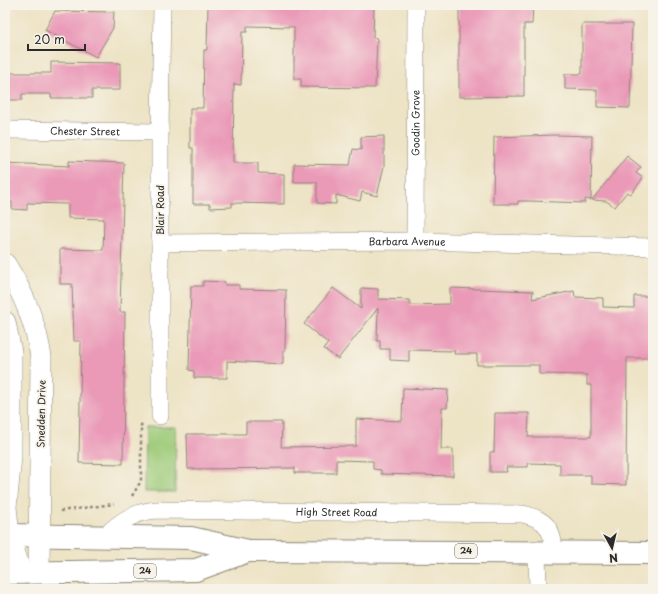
<svg xmlns="http://www.w3.org/2000/svg" width="658" height="594" viewBox="0 0 658 594" font-family="'Playpen Sans',sans-serif">
<rect width="100%" height="100%" fill="#f7f3e8"/>
<filter id="ink" filterUnits="userSpaceOnUse"><feTurbulence type="fractalNoise" baseFrequency=".025" numOctaves="2"/><feDisplacementMap in="SourceGraphic" scale="8" xChannelSelector="R" yChannelSelector="G"/><feConvolveMatrix kernelMatrix="1 2 1 2 8 2 1 2 1" color-interpolation-filters="sRGB"/></filter>
<filter id="wash" filterUnits="userSpaceOnUse"><feTurbulence type="fractalNoise" baseFrequency=".012" numOctaves="4" result="noise"/><feDisplacementMap in="SourceGraphic" scale="16" xChannelSelector="R" yChannelSelector="G"/><feGaussianBlur stdDeviation="0.9" result="paint"/><feColorMatrix in="noise" values="0 0 0 0 0 0 0 0 0 0 0 0 0 0 0 0 0 1.4 0 .05"/><feComposite in="paint" operator="in"/></filter>
<g filter="url(#wash)">
<rect width="100%" height="100%" fill="#ede3c5"/>
<polygon fill="#9dcb79" stroke="#647b52" points="145,427 176,427 175,492 144,492"/>
<g id="blocks">
<g fill="#ea99b7">
<polygon points="208,5 374,5 373,38 377,38 375,88 301,87 301,79 294,79 294,27 247,26 247,32 242,32 241,85 234,84 233,163 258,163 258,173 284,174 284,204 232,203 232,207 210,208 210,204 193,204 193,148 190,148 190,108 203,108 204,50 207,50"/>
<polygon points="459,5 533,5 532,24 524,24 524,96 459,97"/>
<polygon points="55,11 114,12 113,28 96,57 45,30"/>
<polygon points="582,24 632,24 630,108 597,107 597,90 565,89 565,74 582,74"/>
<polygon points="51,62 120,63 120,90 92,90 92,98 51,98 51,94 22,94 22,100 5,100 5,73 51,73"/>
<polygon points="555,135 592,136 591,200 585,199 585,203 529,201 518,201 518,204 493,204 494,137"/>
<polygon points="384,136 384,166 377,196 362,192 360,201 336,195 336,204 317,203 317,182 294,182 294,164 350,165 353,149 361,150 361,137"/>
<polygon points="627,156 641,167 636,173 643,178 631,194 627,192 615,207 606,201 592,200"/>
<polygon points="69,161 124,163 120,312 125,312 123,464 79,463 81,341 74,341 72,284 60,284 60,249 103,250 104,219 68,218 68,204 27,203 27,210 12,209 12,202 5,202 5,163 69,166"/>
<polygon points="203,281 225,282 225,285 239,285 239,289 286,290 285,351 283,351 283,364 227,361 227,378 194,378 194,371 189,370 191,286 203,286"/>
<polygon points="333,288 361,309 361,288 378,289 378,299 410,300 410,305 450,304 450,288 533,291 532,299 574,291 575,297 603,298 603,307 634,308 634,296 653,296 653,358 627,358 626,485 591,484 591,475 560,475 560,464 528,463 528,467 506,467 507,472 490,472 490,452 494,452 495,413 529,413 528,437 591,437 591,385 587,385 587,375 539,374 539,365 477,365 477,354 454,354 455,351 409,350 409,361 390,360 390,349 380,349 380,341 377,341 378,308 338,359 324,349 328,343 304,324"/>
<polygon points="403,388 448,390 447,408 442,408 441,449 453,449 453,476 381,474 381,470 373,469 373,461 336,460 336,473 295,473 295,468 188,469 187,434 246,434 246,422 282,422 281,447 356,446 356,419 402,421"/>
</g>
</g>
</g>
<g filter="url(#ink)">
<use href="#blocks" fill-opacity="0" stroke="#8c8778" stroke-width="1"/>
<g fill="none" stroke-linecap="round" stroke-linejoin="round">
<defs>
<g id="minor">
<path id="s1" d="M9,130L160,132"/>
<path id="s2" d="M415,241L416,5"/>
<path id="s3" d="M160,243L415,241L653,247"/>
<polyline points="160,416 160,132 162,5"/>
<path id="s4" d="M103,538C119,522 133,512 156,510L523,514C548,520 551,528 555,552"/>
<polyline points="537,552 538,589"/>
</g>
<g id="tertiary">
<path d="M5,264C23,292 36,323 41,357L39,572"/>
<polyline points="5,322 11,352 11,457 6,507 9,535 21,573"/>
</g>
<g id="primary">
<polyline points="5,535 191,538 248,551 653,553"/>
<polyline points="5,573 196,570 248,551"/>
</g>
</defs>
<use href="#minor" stroke="#8c8778" stroke-width="18"/>
<use href="#tertiary" stroke="#8c8778" stroke-width="22"/>
<use href="#primary" stroke="#8c8778" stroke-width="24"/>
<g stroke="#8c8778" stroke-width="2.5" stroke-dasharray="3 3" stroke-linecap="butt">
<polyline points="132,496 141,481 141,425 144,424"/>
<polyline points="60,511 114,504"/>
</g>
<use href="#minor" stroke="#fff" stroke-width="17"/>
<use href="#tertiary" stroke="#fff" stroke-width="21"/>
<use href="#primary" stroke="#fff" stroke-width="22"/>
</g>
</g>
<g text-anchor="middle" stroke-width="3.5" stroke-linejoin="round" paint-order="stroke">
<g fill="#f7f3e8" stroke="#686764" stroke-width="1">
<rect x="455" y="544" width="22" height="14" rx="3"/>
<rect x="134" y="564" width="22" height="14" rx="3"/>
</g>
<g font-size="9" font-weight="bold" fill="#2b2b2b">
<text x="466" y="554">24</text>
<text x="145" y="574">24</text>
</g>
<g font-size="10" fill="#2b2b2b" stroke="#f7f3e8">
<text dy="4" stroke="none"><textPath href="#s2" startOffset="118">Goodin Grove</textPath></text>
<text dy="4" stroke="none"><textPath href="#s1" startOffset="76">Chester Street</textPath></text>
<text transform="translate(160 210) rotate(-90)" y="4">Blair Road</text>
<text dy="4" stroke="none"><textPath href="#s3" startOffset="247">Barbara Avenue</textPath></text>
<text transform="translate(41 414) rotate(-89)" y="4">Snedden Drive</text>
<text dy="4" stroke="none"><textPath href="#s4" startOffset="242">High Street Road</textPath></text>
</g>
</g>
<rect width="658" height="594" fill="none" stroke="#f7f3e8" stroke-width="20"/>
<g transform="translate(612 548) rotate(172)" stroke="#f7f3e8" stroke-width="3" paint-order="stroke">
<path d="M0-3L7 15L0 10L-7 15Z" fill="#2b2b2b"/>
<text y="-6" font-size="11" font-weight="bold" text-anchor="middle" fill="#2b2b2b">N</text>
</g>
<path d="M28 44v6h57v-6" fill="none" stroke="#2b2b2b" stroke-width="2"/>
<text x="34" y="44" font-size="12" fill="#2b2b2b" stroke="#f7f3e8" stroke-width="3" paint-order="stroke">20 m</text>
</svg>
